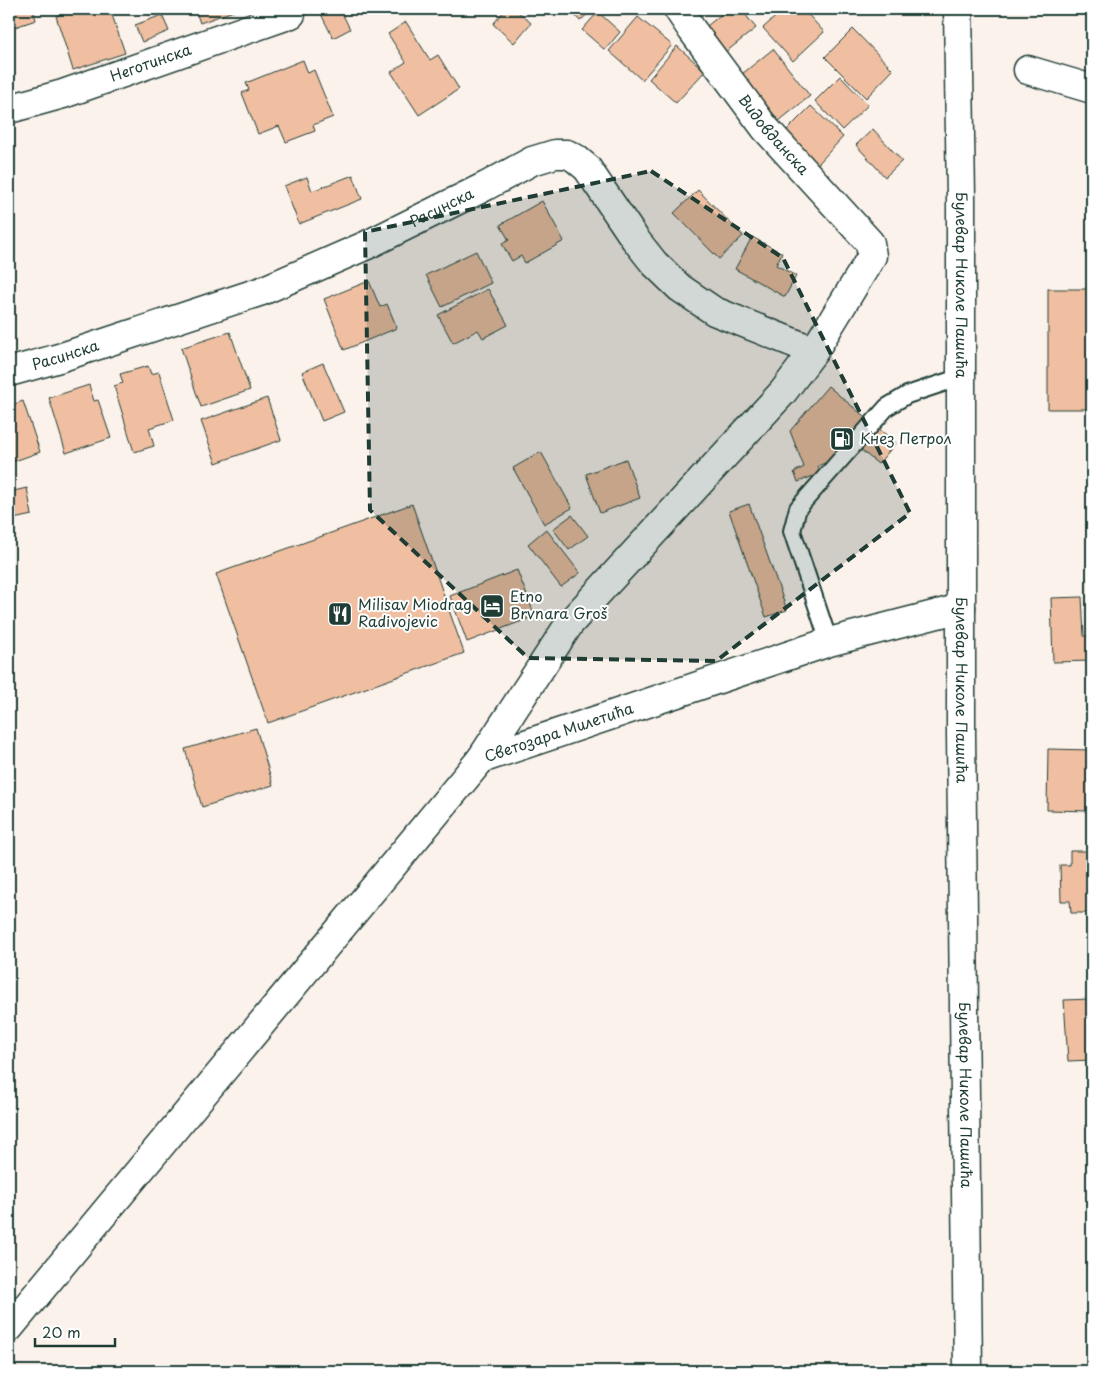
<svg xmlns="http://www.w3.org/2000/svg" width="1101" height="1380" viewBox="0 0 1101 1380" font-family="'Playpen Sans',sans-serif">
<rect width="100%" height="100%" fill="#fcf2ec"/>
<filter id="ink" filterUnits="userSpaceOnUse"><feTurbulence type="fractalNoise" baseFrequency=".02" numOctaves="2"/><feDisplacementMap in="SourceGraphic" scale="10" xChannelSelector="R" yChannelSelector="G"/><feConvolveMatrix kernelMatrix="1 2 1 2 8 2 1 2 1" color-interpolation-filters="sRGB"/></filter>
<g filter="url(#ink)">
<g fill="#f0bfa1" stroke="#1f3d34">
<polygon points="9,9 33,9 36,20 9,29"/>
<polygon points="77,9 110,9 125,53 73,70 56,16"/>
<polygon points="195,9 239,9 200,23"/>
<polygon points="332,9 340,9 350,29 333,38 321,14"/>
<polygon points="506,9 515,9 531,23 514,43 493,24"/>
<polygon points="569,9 593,9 580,21"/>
<polygon points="728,9 741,9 756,28 722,55 702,30"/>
<polygon points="784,9 803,9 824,32 793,61 763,28"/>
<polygon points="598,12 620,32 605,50 582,30"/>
<polygon points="162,15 169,31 142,42 135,25"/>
<polygon points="638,17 672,45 642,80 609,51"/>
<polygon points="406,22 430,60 438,55 459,89 419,115 391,72 406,62 388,34"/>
<polygon points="853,29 893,70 866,98 825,57"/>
<polygon points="677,46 705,71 676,103 649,79"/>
<polygon points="773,49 810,96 779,121 742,74"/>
<polygon points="303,60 308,73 314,70 333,117 313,125 315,131 286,142 279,126 258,134 242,93 249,90 246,83"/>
<polygon points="840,76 868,105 842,130 815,101"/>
<polygon points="811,106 843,137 817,165 784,133"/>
<polygon points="873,129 902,161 885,177 856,145"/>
<polygon points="353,175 362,199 299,224 284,186 307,177 312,191"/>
<polygon points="698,190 743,236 719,259 674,213"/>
<polygon points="542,201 564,241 525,263 521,256 512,261 502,244 509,240 500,225"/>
<polygon points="752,237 782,253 776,265 796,276 785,297 735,269"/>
<polygon points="476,251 491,283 442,307 426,275"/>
<polygon points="369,281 380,307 387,304 397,328 344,350 324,299"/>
<polygon points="488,289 508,325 483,338 478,330 453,343 438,315"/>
<rect x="1048" y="289" width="44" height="120"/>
<polygon points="230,332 250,390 201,407 181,348"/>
<polygon points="323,363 344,412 322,421 302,372"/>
<polygon points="148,366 151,374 159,372 174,420 149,428 154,446 134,452 114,386 123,383 120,374"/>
<polygon points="89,385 94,401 98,400 111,438 66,453 49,398"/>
<polygon points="828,386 896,443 878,464 849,440 832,460 818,466 821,473 798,482 794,472 804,467 790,431"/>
<polygon points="267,398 281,440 216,463 201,421"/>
<polygon points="23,401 40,452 9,463 9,406"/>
<polygon points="541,452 572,508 544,524 513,468"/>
<polygon points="626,459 640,498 600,513 586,474"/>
<polygon points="27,488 32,515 9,520 9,492"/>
<polygon points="412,504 464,653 268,723 216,574"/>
<polygon points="749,504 787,610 766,617 729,511"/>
<polygon points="572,515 588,536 569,550 553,529"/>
<polygon points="546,529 580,573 561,587 528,544"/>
<polygon points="517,570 535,616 467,642 450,596"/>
<polygon points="1082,597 1084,636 1092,636 1092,661 1053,662 1051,598"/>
<polygon points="256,728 273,785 202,807 185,749"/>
<polygon points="1048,749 1092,750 1092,811 1047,810"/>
<polygon points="1070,851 1092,851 1092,913 1071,913 1070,901 1061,901 1060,865 1070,865"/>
<polygon points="1092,999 1092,1060 1068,1061 1064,1000"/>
</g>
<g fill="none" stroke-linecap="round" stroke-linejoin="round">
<defs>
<polyline id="lane" points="829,642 792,531 798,508 887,407 907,395 961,377"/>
<g id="street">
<path id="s1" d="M678,9L692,30L765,128L870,243L872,256L814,351L783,392L570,623L481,759L829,642L961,608"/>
<polyline points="1028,70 1092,89"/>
<path id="s2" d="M9,109L63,94L291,14"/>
<path id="s3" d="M9,372L59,358L262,291L367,245L486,186L532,161L555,154H567L575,158L587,168L635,239L654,263L680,288L714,311L814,351"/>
<polyline points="9,1328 481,759"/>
</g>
<g id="secondary">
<path id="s4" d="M958,9L961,198V734L968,1371"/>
</g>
</defs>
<use href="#lane" stroke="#1f3d34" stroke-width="20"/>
<use href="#street" stroke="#1f3d34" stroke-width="31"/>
<use href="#secondary" stroke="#1f3d34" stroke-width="31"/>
<use href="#lane" stroke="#fff" stroke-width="16"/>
<use href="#street" stroke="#fff" stroke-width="28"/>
<use href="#secondary" stroke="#fff" stroke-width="28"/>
</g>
</g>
<path fill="#1f3d34" fill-opacity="0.2" stroke="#1f3d34" stroke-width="4" stroke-dasharray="10 6" stroke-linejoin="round" d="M651,171L783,258L910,513L716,661L528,658L370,510L365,232Z"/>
<defs>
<symbol id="fuel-square" viewBox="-11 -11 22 22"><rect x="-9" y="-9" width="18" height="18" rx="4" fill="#1f3d34" stroke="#fff"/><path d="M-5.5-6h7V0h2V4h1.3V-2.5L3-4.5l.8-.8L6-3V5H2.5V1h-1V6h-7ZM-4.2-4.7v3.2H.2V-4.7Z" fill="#fff"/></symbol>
<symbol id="hotel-square" viewBox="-11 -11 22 22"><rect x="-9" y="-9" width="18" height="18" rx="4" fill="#1f3d34" stroke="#fff"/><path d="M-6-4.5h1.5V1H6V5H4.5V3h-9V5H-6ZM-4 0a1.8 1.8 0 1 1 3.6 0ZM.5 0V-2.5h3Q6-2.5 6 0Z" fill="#fff"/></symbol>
<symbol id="restaurant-square" viewBox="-11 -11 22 22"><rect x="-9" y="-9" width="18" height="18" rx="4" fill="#1f3d34" stroke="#fff"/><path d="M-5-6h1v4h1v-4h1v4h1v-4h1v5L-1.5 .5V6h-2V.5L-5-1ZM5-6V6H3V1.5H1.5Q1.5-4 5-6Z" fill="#fff"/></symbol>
</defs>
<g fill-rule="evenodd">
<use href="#fuel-square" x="828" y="425" width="28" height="28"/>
<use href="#hotel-square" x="478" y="592" width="28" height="28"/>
<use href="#restaurant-square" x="326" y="600" width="28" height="28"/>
</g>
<g text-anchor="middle" stroke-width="4" stroke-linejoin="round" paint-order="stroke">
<g font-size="15" fill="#1f3d34" stroke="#fff">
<text dy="5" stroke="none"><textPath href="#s2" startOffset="149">Неготинска</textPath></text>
<text dy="5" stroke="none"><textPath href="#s1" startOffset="158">Видовданска</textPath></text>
<text dy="5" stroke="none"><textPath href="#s3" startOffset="464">Расинска</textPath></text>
<text dy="5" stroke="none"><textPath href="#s4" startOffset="276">Булевар Николе Пашића</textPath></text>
<text dy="5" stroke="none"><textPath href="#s3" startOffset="59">Расинска</textPath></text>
<text dy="5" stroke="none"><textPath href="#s4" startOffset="681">Булевар Николе Пашића</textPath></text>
<text dy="5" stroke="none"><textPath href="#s1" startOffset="1038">Светозара Милетића</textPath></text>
<text dy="5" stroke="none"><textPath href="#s4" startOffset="1086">Булевар Николе Пашића</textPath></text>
</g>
<g font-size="15" fill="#1f3d34" stroke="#fff" text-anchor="start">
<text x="860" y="444">Кнез Петрол</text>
<text x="510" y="602">Etno<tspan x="510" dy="17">Brvnara Groš</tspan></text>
<text x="358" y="610">Milisav Miodrag<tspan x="358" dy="17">Radivojevic</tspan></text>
</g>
</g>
<rect width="1101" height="1380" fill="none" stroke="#fff" stroke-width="30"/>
<rect x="15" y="15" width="1071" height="1350" fill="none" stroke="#1f3d34" stroke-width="2" filter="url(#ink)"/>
<path d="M35 1338v8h80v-8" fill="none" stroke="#1f3d34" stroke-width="2.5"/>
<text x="42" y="1338" font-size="15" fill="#1f3d34" stroke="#ffffff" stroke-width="4" paint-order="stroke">20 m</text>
</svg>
